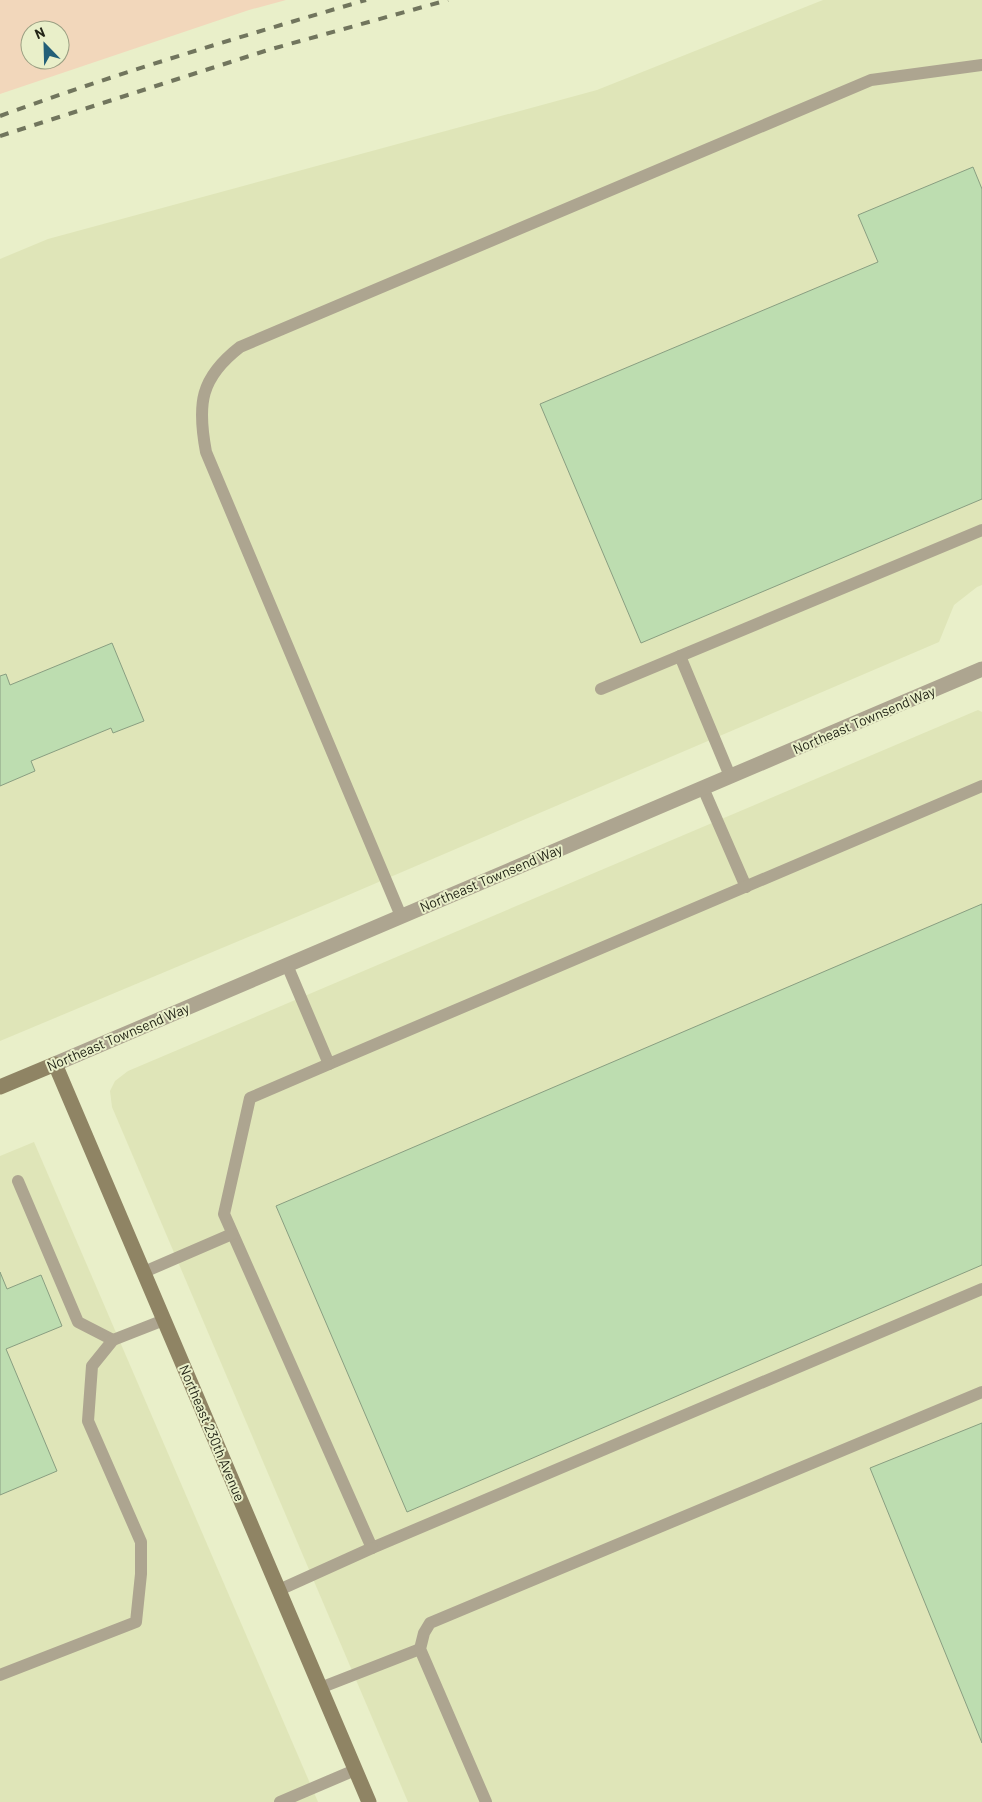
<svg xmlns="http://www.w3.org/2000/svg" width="982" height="1802" viewBox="0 0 982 1802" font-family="Barlow,sans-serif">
<rect width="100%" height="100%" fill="#e9efc9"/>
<g fill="#dfe5b8">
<polygon points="823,0 982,0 982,585 977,587 954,605 939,642 332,902 0,1041 0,259 48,239 597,90"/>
<polygon points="978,710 982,712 982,1802 408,1802 112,1107 110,1091 115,1081 128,1071"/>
<polygon points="34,1142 318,1802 0,1802 0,1156"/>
</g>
<path fill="#f2d7bb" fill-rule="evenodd" d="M0,0H286L249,10L0,94ZM30,30H60V60H30Z"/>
<g fill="#bdddb0" stroke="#899e81">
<polygon points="973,167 982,189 982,499 641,643 540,404 878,262 858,215"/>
<polygon points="112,643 144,721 113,733 111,728 31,761 35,771 0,786 0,676 6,674 10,685"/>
<polygon points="982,904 982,1265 407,1512 276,1206"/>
<polygon points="0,1272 7,1289 41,1275 62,1326 6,1349 57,1471 0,1495"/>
<polygon points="982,1423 982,1743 870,1468"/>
</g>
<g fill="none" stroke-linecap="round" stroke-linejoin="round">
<g stroke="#ada590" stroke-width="12">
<polyline points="680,656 730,776"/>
<polyline points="601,689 982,530"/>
<polyline points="703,788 746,887"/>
<path d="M401,916L206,452C197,404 200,378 240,347L871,80L982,65"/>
<polyline points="287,965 329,1064 982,786"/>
<polyline points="329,1064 250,1098 224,1214 372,1548 982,1289"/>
<polyline points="18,1181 78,1322 113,1340 164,1320"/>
<polyline points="144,1272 232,1234"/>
<polyline points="279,1590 372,1548"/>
<polyline points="0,1675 136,1622 141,1574 141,1542 88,1421 92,1366 113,1340"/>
<polyline points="320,1688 420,1649"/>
<polyline points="280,1802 355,1770"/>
<path d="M486,1802L420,1649L424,1633L430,1623C614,1545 799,1470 982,1392"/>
</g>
<polyline stroke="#ada590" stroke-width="15" points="55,1064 982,669"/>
<polyline stroke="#8f8464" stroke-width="15" points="0,1087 55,1064 369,1802"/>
<g stroke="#71755d" stroke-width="4" stroke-dasharray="9 9" stroke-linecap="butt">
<path d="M0,116C120,72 243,36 366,0"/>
<polyline points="0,136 268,50 448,0"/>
</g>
</g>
<g text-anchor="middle" stroke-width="4" stroke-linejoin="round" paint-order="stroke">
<g font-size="14" fill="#242618" stroke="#e9efc9">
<text transform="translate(864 720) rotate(-23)" y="5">Northeast Townsend Way</text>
<text transform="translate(491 878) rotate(-23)" y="5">Northeast Townsend Way</text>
<text transform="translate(118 1037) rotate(-23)" y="5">Northeast Townsend Way</text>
<text transform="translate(212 1433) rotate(67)" y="5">Northeast 230th Avenue</text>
</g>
</g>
<g transform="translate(45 45) rotate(337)"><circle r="24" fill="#e9efc9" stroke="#9a9f82"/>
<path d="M0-4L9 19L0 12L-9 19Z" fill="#235f77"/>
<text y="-8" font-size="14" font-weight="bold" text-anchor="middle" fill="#242618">N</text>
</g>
</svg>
